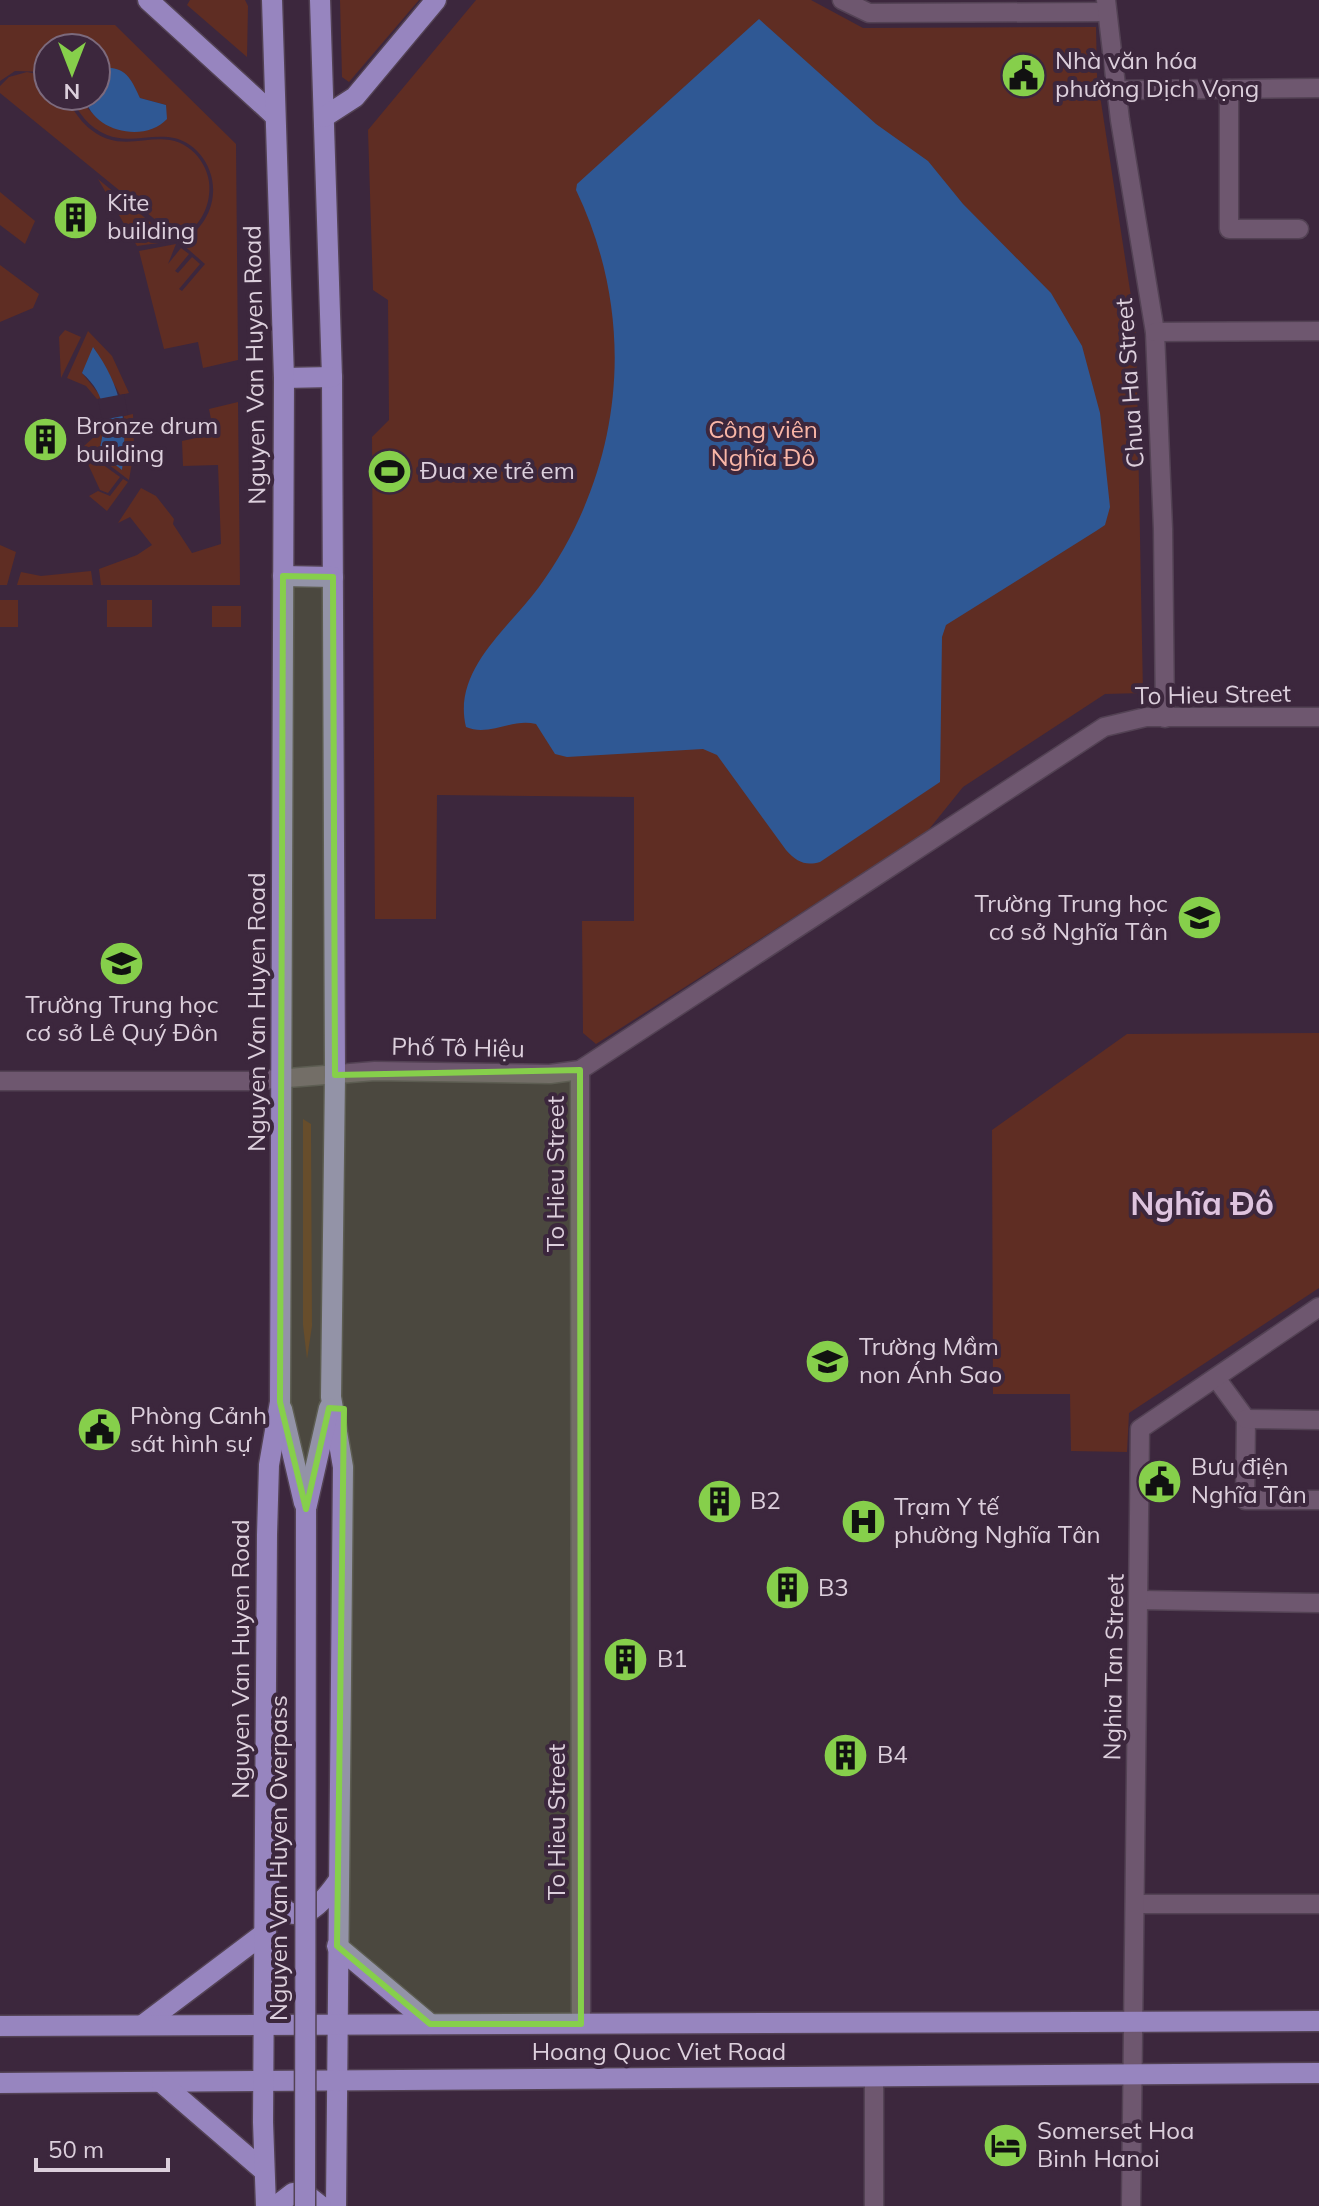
<svg xmlns="http://www.w3.org/2000/svg" width="1319" height="2206" viewBox="0 0 1319 2206" font-family="Mulish,sans-serif">
<rect width="100%" height="100%" fill="#3c273d"/>
<g fill="#5f2d23">
<polygon points="190,0 245,0 248,6 247,57 187,5"/>
<polygon points="340,0 419,0 349,82 342,77"/>
<polygon points="476,0 811,0 863,28 1096,27 1097,76 1136,329 1143,693 1105,694 963,787 926,833 596,1044 583,1033 582,921 634,921 634,797 437,795 436,919 375,919 372,437 389,420 388,300 373,290 368,130"/>
<path d="M0,25H115L236,144L238,360L203,368L198,342L164,349L139,251L176,244L168,264L181,248L189,254L175,271L178,273L192,257L200,264L179,289L182,291L205,264L181,243C198,232 212,215 213,193C215,167 195,139 168,137C147,135 127,143 107,135C88,127 79,113 70,96H85L88,109L105,124L166,105L140,98L104,68L96,72V48H48V72L15,71L0,81Z"/>
<path d="M27,72L48,76V96H65C76,115 86,131 108,139C129,146 149,137 170,140C195,144 213,171 209,195C207,214 195,230 179,239L0,93V86L9,77Z"/>
<polygon points="98,179 173,241 137,246"/>
<polygon points="0,192 35,221 25,244 0,225"/>
<polygon points="0,265 39,294 33,308 0,322"/>
<polygon points="65,330 81,337 61,378 59,337"/>
<polygon points="88,331 112,356 129,393 120,395 94,348 82,373 102,398 97,399 86,386 67,378"/>
<polygon points="238,402 240,585 101,585 99,569 137,555 152,545 130,517 118,523 141,488 156,496 174,519 173,524 192,553 221,544 218,465 183,466 182,441 214,434 209,409"/>
<polygon points="133,414 134,451 129,480 84,446 94,437 101,420 106,419 99,452 122,469 124,416"/>
<polygon points="81,449 120,477 108,493 100,490"/>
<polygon points="123,479 128,482 107,511 89,496 98,491 110,496"/>
<polygon points="0,545 16,552 7,585 0,585"/>
<polygon points="91,571 93,585 17,585 21,572 41,576"/>
<rect x="0" y="600" width="18" height="27"/>
<rect x="107" y="600" width="45" height="27"/>
<rect x="212" y="606" width="29" height="21"/>
<polygon points="1319,1033 1319,1288 1129,1413 1127,1452 1071,1451 1070,1394 993,1394 992,1130 1127,1034"/>
<polygon points="303,1119 311,1124 312,1326 307,1359 303,1325"/>
</g>
<g fill="#2f5894">
<path d="M759,19L876,124L928,161L963,204L1051,293L1082,346L1100,413L1110,507L1105,525L1096,531L946,625L942,637L940,782L820,862C805,866 797,862 786,850L717,755L703,749L567,757L555,754L536,724C511,718 489,737 466,727C452,670 509,628 539,587C624,470 639,321 576,190L577,184Z"/>
<path d="M104,68C126,66 132,81 140,98L166,105L167,119C144,144 90,131 85,96H96V72Z"/>
<path d="M93,347C121,385 129,424 122,470L99,452C107,420 108,396 82,373Z"/>
</g>
<polygon fill="#3c273d" points="124,394 128,415 102,420 98,399"/>
<g fill="none" stroke-linecap="round" stroke-linejoin="round">
<defs>
<g id="minor">
<polyline points="842,0 869,13 1106,12"/>
<polyline points="1106,0 1120,120 1155,332 1163,529 1165,718"/>
<polyline points="1229,89 1229,229 1299,229"/>
<polyline points="1116,90 1319,88"/>
<polyline points="1155,332 1319,331"/>
<polyline points="580,1070 581,2024"/>
<polyline points="0,1081 250,1081 375,1071 550,1074 580,1070 1104,727 1146,717 1319,717"/>
<polyline points="1216,1378 1246,1419 1245,1500 1319,1500"/>
<polyline points="1246,1419 1319,1420"/>
<polyline points="1140,1600 1319,1603"/>
<polyline points="1135,1904 1319,1904"/>
<polyline points="874,2206 874,2077"/>
<polyline points="1131,2206 1140,1429 1319,1307"/>
</g>
<g id="major">
<polyline points="148,0 275,116"/>
<polyline points="320,0 332,377 335,1075 331,1397 343,1467 336,2206"/>
<polyline points="324,117 355,97 436,0"/>
<polyline points="284,378 332,377"/>
<polyline points="283,576 333,577"/>
<polyline points="282,1409 304,1503"/>
<polyline points="306,1509 329,1408"/>
<path d="M268,1881C287,1933 313,1917 338,1881"/>
<polyline points="337,1946 430,2024"/>
<polyline points="144,2024 266,1932"/>
<polyline points="0,2026 1319,2021"/>
<polyline points="0,2083 1319,2073"/>
<polyline points="162,2083 263,2170"/>
<polyline points="266,2206 263,2122 267,1535 269,1465 280,1402 284,378 272,0"/>
<polyline points="276,2206 293,2193 307,2195 321,2206"/>
</g>
</defs>
<use href="#minor" stroke="#534254" stroke-width="21"/>
<use href="#major" stroke="#534254" stroke-width="23"/>
<use href="#minor" stroke="#6e576f" stroke-width="18"/>
<use href="#major" stroke="#9785bf" stroke-width="20"/>
<defs>
<polyline id="major-bridge" points="305,2206 306,1509"/>
</defs>
<use href="#major-bridge" stroke="#534254" stroke-width="23" stroke-linecap="butt"/>
<use href="#major-bridge" stroke="#9785bf" stroke-width="20"/>
</g>
<path fill="#86cf4b" fill-opacity="0.2" stroke="#86cf4b" stroke-width="6" stroke-linejoin="round" d="M283,576L333,577L335,1075L580,1070L581,2024H430L337,1946L344,1409L329,1408L306,1509L280,1402Z"/>
<defs>
<symbol id="civic-disc" viewBox="-11 -11 22 22"><circle r="9.5" fill="#86cf4b" stroke="#3c273d"/><path d="M-.6-6.5H3V-4.5H.6V-3L4-1V1h2V6H-6V1h2V-1L-.6-3ZM-1.2 2.5V6h2.4V2.5Z" fill="#111"/></symbol>
<symbol id="building-disc" viewBox="-11 -11 22 22"><circle r="9.5" fill="#86cf4b" stroke="#3c273d"/><path d="M-4-6H4V6H1V3H-1V6H-4ZM-2.5-4.3h1.7v1.8h-1.7ZM.8-4.3h1.7v1.8H.8ZM-2.5-1h1.7V.8h-1.7ZM.8-1h1.7V.8H.8Z" fill="#111"/></symbol>
<symbol id="stadium-disc" viewBox="-11 -11 22 22"><circle r="9.5" fill="#86cf4b" stroke="#3c273d"/><path d="M0-5a6.5 5 0 1 0 0 10a6.5 5 0 1 0 0-10ZM-3.5-1.8h7v3.6h-7Z" fill="#111"/></symbol>
<symbol id="school-disc" viewBox="-11 -11 22 22"><circle r="9.5" fill="#86cf4b" stroke="#3c273d"/><path d="M0-5L7-2L0 1L-7-2ZM-4 1L0 2.5L4 1V4Q0 6-4 4Z" fill="#111"/></symbol>
<symbol id="hospital-disc" viewBox="-11 -11 22 22"><circle r="9.5" fill="#86cf4b" stroke="#3c273d"/><path d="M-5-5h3v3.5h4V-5h3V5h-3V1.5h-4V5h-3Z" fill="#111"/></symbol>
<symbol id="hotel-disc" viewBox="-11 -11 22 22"><circle r="9.5" fill="#86cf4b" stroke="#3c273d"/><path d="M-6-4.5h1.5V1H6V5H4.5V3h-9V5H-6ZM-4 0a1.8 1.8 0 1 1 3.6 0ZM.5 0V-2.5h3Q6-2.5 6 0Z" fill="#111"/></symbol>
</defs>
<g fill-rule="evenodd">
<use href="#civic-disc" x="998" y="50" width="51" height="51"/>
<use href="#building-disc" x="50" y="192" width="51" height="51"/>
<use href="#building-disc" x="20" y="414" width="51" height="51"/>
<use href="#stadium-disc" x="364" y="446" width="51" height="51"/>
<use href="#school-disc" x="1174" y="892" width="51" height="51"/>
<use href="#school-disc" x="96" y="938" width="51" height="51"/>
<use href="#school-disc" x="802" y="1336" width="51" height="51"/>
<use href="#civic-disc" x="74" y="1404" width="51" height="51"/>
<use href="#civic-disc" x="1134" y="1456" width="51" height="51"/>
<use href="#building-disc" x="694" y="1476" width="51" height="51"/>
<use href="#hospital-disc" x="838" y="1496" width="51" height="51"/>
<use href="#building-disc" x="762" y="1562" width="51" height="51"/>
<use href="#building-disc" x="600" y="1634" width="51" height="51"/>
<use href="#building-disc" x="820" y="1730" width="51" height="51"/>
<use href="#hotel-disc" x="980" y="2120" width="51" height="51"/>
</g>
<g text-anchor="middle" stroke-width="8" stroke-linejoin="round" paint-order="stroke">
<g font-size="24" fill="#dccfdc" stroke="#3c273d" text-anchor="start">
<text x="1055" y="69">Nhà văn hóa<tspan x="1055" dy="28">phường Dịch Vọng</tspan></text>
<text x="107" y="211">Kite<tspan x="107" dy="28">building</tspan></text>
<text x="76" y="434">Bronze drum<tspan x="76" dy="28">building</tspan></text>
<text x="420" y="479">Đua xe trẻ em</text>
<text x="1168" y="912" text-anchor="end">Trường Trung học<tspan x="1168" dy="28">cơ sở Nghĩa Tân</tspan></text>
<text x="122" y="1013" text-anchor="middle">Trường Trung học<tspan x="122" dy="28">cơ sở Lê Quý Đôn</tspan></text>
<text x="859" y="1355">Trường Mầm<tspan x="859" dy="28">non Ánh Sao</tspan></text>
<text x="130" y="1424">Phòng Cảnh<tspan x="130" dy="28">sát hình sự</tspan></text>
<text x="1191" y="1475">Bưu điện<tspan x="1191" dy="28">Nghĩa Tân</tspan></text>
<text x="750" y="1509">B2</text>
<text x="894" y="1515">Trạm Y tế<tspan x="894" dy="28">phường Nghĩa Tân</tspan></text>
<text x="818" y="1596">B3</text>
<text x="657" y="1667">B1</text>
<text x="877" y="1763">B4</text>
<text x="1037" y="2139">Somerset Hoa<tspan x="1037" dy="28">Binh Hanoi</tspan></text>
</g>
<g font-size="24" fill="#dccfdc" stroke="#3c273d">
<text transform="translate(255 365) rotate(-91)" y="8">Nguyen Van Huyen Road</text>
<text transform="translate(1130 383) rotate(-94)" y="8">Chua Ha Street</text>
<text transform="translate(1213 695) rotate(-1)" y="8">To Hieu Street</text>
<text transform="translate(257 1012) rotate(-90)" y="8">Nguyen Van Huyen Road</text>
<text transform="translate(458 1048) rotate(1)" y="8">Phố Tô Hiệu</text>
<text transform="translate(556 1174) rotate(-90)" y="8">To Hieu Street</text>
<text transform="translate(241 1659) rotate(-90)" y="8">Nguyen Van Huyen Road</text>
<text transform="translate(1114 1667) rotate(-89)" y="8">Nghia Tan Street</text>
<text transform="translate(557 1822) rotate(-90)" y="8">To Hieu Street</text>
<text transform="translate(279 1858) rotate(-90)" y="8">Nguyen Van Huyen Overpass</text>
<text x="659" y="2060">Hoang Quoc Viet Road</text>
</g>
<g font-size="24" fill="#f9b5a6" stroke="#3c273d">
<text x="763" y="438">Công viên<tspan x="763" dy="28">Nghĩa Đô</tspan></text>
</g>
<g font-size="32" font-weight="bold" fill="#dfc4df" stroke="#3c273d">
<text x="1202" y="1215">Nghĩa Đô</text>
</g>
</g>
<g transform="translate(72 72) rotate(180)"><circle r="38" fill="#3c273d" stroke="#7c6a7d" stroke-width="2"/>
<path d="M0-6L14 30L0 20L-14 30Z" fill="#86cf4b"/>
<text y="-12" font-size="22" font-weight="bold" text-anchor="middle" fill="#dccfdc">N</text>
</g>
<path d="M36 2158v12h132v-12" fill="none" stroke="#dccfdc" stroke-width="4"/>
<text x="48" y="2158" font-size="24" fill="#dccfdc" stroke="#3c273d" stroke-width="6" paint-order="stroke">50 m</text>
</svg>
